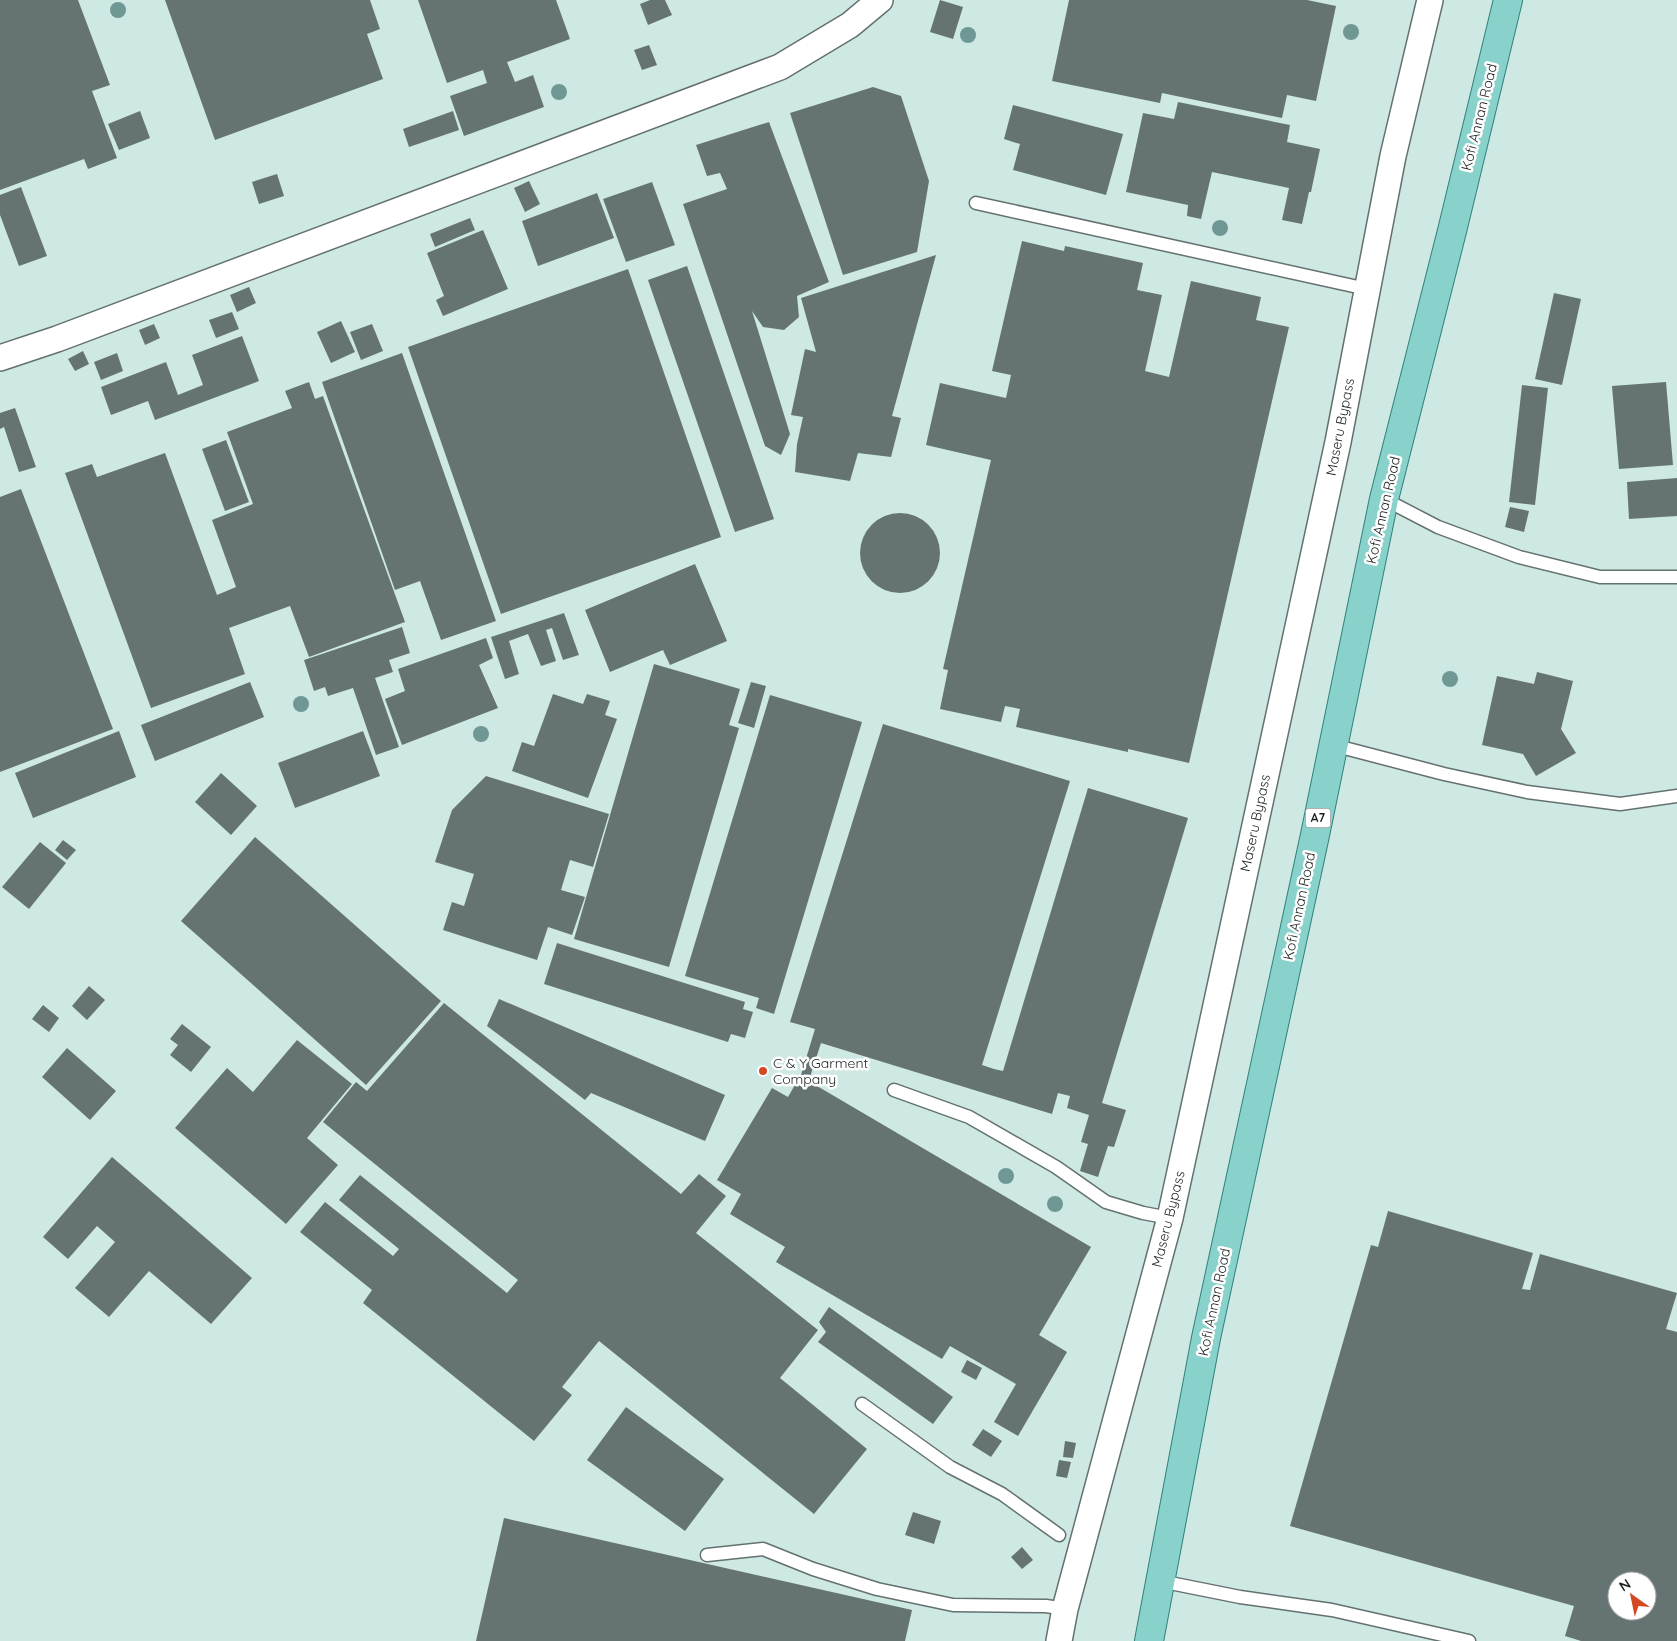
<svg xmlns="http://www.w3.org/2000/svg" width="1677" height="1641" viewBox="0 0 1677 1641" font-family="Quicksand,sans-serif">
<rect width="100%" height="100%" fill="#e0f0ee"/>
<path fill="#cee8e4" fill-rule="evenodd" d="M0,0H1677V1641H0ZM1617,1581H1647V1611H1617Z"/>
<g fill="#657472" fill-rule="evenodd">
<polygon points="0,0 78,0 110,85 92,91 117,158 88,169 84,159 0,190"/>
<polygon points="165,0 370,0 380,29 367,34 383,79 215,140"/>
<polygon points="418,0 556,0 570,39 507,62 515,82 533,75 544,107 464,136 450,96 487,83 483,70 447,83"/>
<polygon points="650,0 665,0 672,15 648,25 640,4"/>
<polygon points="940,0 963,7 953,39 930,32"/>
<polygon points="1069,0 1307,0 1336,6 1316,101 1287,95 1282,118 1162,93 1160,103 1052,81"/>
<polygon points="649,45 657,65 642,70 634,50"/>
<polygon points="873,87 901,96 929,181 917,252 843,275 790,113"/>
<polygon points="1178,102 1290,125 1287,142 1320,149 1311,192 1309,192 1302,224 1282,220 1289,188 1212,172 1201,219 1187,216 1188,205 1126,192 1143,113 1174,119"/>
<polygon points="1013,105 1123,134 1106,195 1013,170 1020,144 1004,139"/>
<polygon points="140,111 150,138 119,150 108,124"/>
<polygon points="453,111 459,130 409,147 403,129"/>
<polygon points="769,122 829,282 797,296 799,317 784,330 763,327 752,311 790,434 781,455 765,446 683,204 727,189 720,173 707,176 696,145"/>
<polygon points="277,174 284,196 259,204 252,182"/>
<polygon points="529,181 540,204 525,212 514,188"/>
<polygon points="652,182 675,245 626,262 603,199"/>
<polygon points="21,187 47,256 19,266 0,215 0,195"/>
<polygon points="597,193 614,238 538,266 522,221"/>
<polygon points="470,218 475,230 435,247 430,234"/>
<polygon points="483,230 508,289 443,316 436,300 444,296 427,253"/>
<polygon points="1022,241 1064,251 1065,246 1143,263 1137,290 1162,295 1145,371 1169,377 1191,281 1261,297 1256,320 1289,327 1189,763 1128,749 1128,752 1016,727 1020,709 1005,706 1001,722 940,709 948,670 943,669 991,460 926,445 940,383 1006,398 1011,375 992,371"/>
<polygon points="936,255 892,416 901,418 891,457 858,453 850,481 795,472 797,444 803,417 791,415 805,349 816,352 801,298"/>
<polygon points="687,266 774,519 735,532 648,280"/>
<polygon points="628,269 721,537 501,614 408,347"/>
<polygon points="249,287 256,303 237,312 230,295"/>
<polygon points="1554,293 1581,299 1562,385 1535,379"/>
<polygon points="232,312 239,329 216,338 209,320"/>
<polygon points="341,321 355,352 331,363 317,332"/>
<polygon points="154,324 160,338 145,345 139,330"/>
<polygon points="372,324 383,351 361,360 350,332"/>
<polygon points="242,336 259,381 155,420 148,401 111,415 101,387 166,362 178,395 203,385 192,355"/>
<polygon points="83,351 89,364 75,371 68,359"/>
<polygon points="117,353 123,371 101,380 94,362"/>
<polygon points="402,353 496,621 441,640 420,581 395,590 322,382"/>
<polygon points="309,382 315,399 323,396 405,622 309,657 290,606 229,628 245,674 151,708 65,473 92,464 97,477 165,453 217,595 236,587 212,520 253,504 227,432 292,408 285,391"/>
<polygon points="1666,382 1673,465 1619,469 1612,386"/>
<polygon points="1522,385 1548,388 1535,505 1509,502"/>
<polygon points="15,408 36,467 19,472 4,427 0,429 0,413"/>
<polygon points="226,440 249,502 225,511 202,449"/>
<polygon points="1677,478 1677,516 1629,519 1627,482"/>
<polygon points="21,489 113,729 0,772 0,497"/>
<polygon points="1510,507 1529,511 1524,532 1505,527"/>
<circle cx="900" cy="553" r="40"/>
<polygon points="695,564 727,641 670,665 663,650 610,672 585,610"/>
<polygon points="564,613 579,655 563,660 552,628 546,630 556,661 541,666 528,634 509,641 519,674 505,679 491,637"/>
<polygon points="402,627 410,653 389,660 393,672 375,678 399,747 376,755 353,688 328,696 325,687 314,691 304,660"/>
<polygon points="486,638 493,658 479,665 498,708 402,745 385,699 405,691 398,669"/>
<polygon points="654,664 740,689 729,725 739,728 669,967 574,939"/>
<polygon points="1537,672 1573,681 1561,729 1576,753 1536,776 1523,754 1482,745 1497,676 1534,684"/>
<polygon points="250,682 264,717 155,761 141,725"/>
<polygon points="751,682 766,686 754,728 738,723"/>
<polygon points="553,694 583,704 587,694 610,701 605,715 617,719 588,798 512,771 522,742 534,746"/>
<polygon points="770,695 862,722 774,1014 756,1008 759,998 685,976"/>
<polygon points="883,724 1070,781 982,1065 994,1069 1003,1071 1088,788 1188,818 1102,1103 1126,1110 1114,1147 1108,1146 1098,1177 1080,1171 1088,1144 1081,1142 1089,1115 1067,1108 1070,1096 1058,1093 1052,1114 821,1043 810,1077 801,1075 815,1029 790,1022"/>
<polygon points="119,731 136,777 33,818 15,773"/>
<polygon points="363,731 380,776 295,808 278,763"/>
<polygon points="221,773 257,806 231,835 195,802"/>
<polygon points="486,776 609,814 593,867 570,860 561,890 585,897 572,935 548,927 537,960 443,930 452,902 464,906 474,874 435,862 452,810"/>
<polygon points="255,837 441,1001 366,1085 181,921"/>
<polygon points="63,840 76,850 67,860 55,850"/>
<polygon points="40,842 66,863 29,909 2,887"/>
<polygon points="557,943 745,1002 743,1009 753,1012 745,1038 731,1034 728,1042 544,984"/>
<polygon points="89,986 105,1000 87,1020 72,1006"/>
<polygon points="499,999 725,1095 705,1141 591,1093 585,1100 487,1026"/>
<polygon points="444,1003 681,1194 699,1174 726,1196 696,1233 818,1330 780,1378 867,1449 814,1514 599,1341 562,1387 572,1395 534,1441 363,1303 372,1290 300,1232 325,1202 393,1256 399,1249 339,1200 360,1175 507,1293 518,1280 323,1122 356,1082 367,1091"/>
<polygon points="43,1005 59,1018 49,1032 32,1019"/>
<polygon points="182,1024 211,1047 191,1072 170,1055 178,1045 170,1039"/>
<polygon points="297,1040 352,1084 307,1138 338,1165 286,1224 175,1128 227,1068 253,1092"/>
<polygon points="67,1048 116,1091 90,1120 42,1077"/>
<polygon points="800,1076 1091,1247 1039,1335 1067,1352 1018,1436 994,1422 1016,1384 950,1346 942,1359 776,1262 785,1247 730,1214 741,1194 717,1180 772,1088 788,1097"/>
<polygon points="112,1157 252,1278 211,1324 149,1271 109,1317 75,1288 115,1242 97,1226 68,1259 43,1237"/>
<path d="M1388,1211L1533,1253L1522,1289L1530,1290L1540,1254L1677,1293L1666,1329L1677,1332V1641H1581L1565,1636L1574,1606L1290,1526L1371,1245L1378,1247ZM1617,1581H1647V1611H1617Z"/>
<polygon points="829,1307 953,1397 933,1424 818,1342 826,1332 819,1322"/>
<polygon points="967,1360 982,1368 976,1380 961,1372"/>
<polygon points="626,1407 724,1479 685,1531 587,1460"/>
<polygon points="983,1429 1002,1441 991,1457 972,1445"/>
<polygon points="1065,1441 1076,1443 1073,1458 1063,1457"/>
<polygon points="1059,1460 1071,1462 1067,1478 1056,1476"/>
<polygon points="913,1512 941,1521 934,1544 905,1535"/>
<polygon points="504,1518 912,1610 905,1641 476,1641"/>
<polygon points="1022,1547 1033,1560 1022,1569 1011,1557"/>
</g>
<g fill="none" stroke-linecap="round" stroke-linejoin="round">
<defs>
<g id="service">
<polyline points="976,203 1367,289"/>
<polyline points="1384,499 1438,527 1519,557 1600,577 1677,577"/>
<polyline points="1333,745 1444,774 1527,792 1620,804 1677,796"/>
<polyline points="894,1090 969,1117 1056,1167 1106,1202 1143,1213 1170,1218"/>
<polyline points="862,1404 950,1467 1002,1494 1059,1535"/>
<polyline points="707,1555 763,1549 813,1569 877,1589 953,1605 1046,1606 1065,1609"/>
<polyline points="1160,1581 1240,1597 1332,1610 1469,1641"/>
</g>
<g id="minor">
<polyline points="0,358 57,339 780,67 850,25 880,0"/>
<polyline points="1059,1641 1065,1609 1170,1218 1338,442 1393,156 1430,0"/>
</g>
<polyline id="primary" points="1149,1641 1206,1338 1315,835 1384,499 1452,231 1508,0"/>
</defs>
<use href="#service" stroke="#63716f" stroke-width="15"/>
<use href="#minor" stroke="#63716f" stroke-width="28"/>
<use href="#primary" stroke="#308179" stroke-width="30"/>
<use href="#service" stroke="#fff" stroke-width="12"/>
<use href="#minor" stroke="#fff" stroke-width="25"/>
<use href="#primary" stroke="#89d2cb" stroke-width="28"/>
</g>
<g fill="#6f9894">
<circle cx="118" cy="10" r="8"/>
<circle cx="1351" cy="32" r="8"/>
<circle cx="968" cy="35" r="8"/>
<circle cx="559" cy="92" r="8"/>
<circle cx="1220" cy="228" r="8"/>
<circle cx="1450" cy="679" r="8"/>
<circle cx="301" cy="704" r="8"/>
<circle cx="481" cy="734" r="8"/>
<circle cx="1006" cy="1176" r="8"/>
<circle cx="1055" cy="1204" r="8"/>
</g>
<circle fill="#d24922" stroke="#fff" stroke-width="2" cx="763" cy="1071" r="5"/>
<g text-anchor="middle" stroke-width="5" stroke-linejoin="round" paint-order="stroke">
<rect fill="#fff" stroke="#606464" stroke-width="1" x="1305.5" y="808.5" width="25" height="19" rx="4"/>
<g font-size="12" font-weight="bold" fill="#1c2221">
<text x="1318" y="822">A7</text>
</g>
<g font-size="14" fill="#1c2221" stroke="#fff">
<text transform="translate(1479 117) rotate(-76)" y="5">Kofi Annan Road</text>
<text transform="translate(1340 427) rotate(-79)" y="5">Maseru Bypass</text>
<text transform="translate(1383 510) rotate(-77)" y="5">Kofi Annan Road</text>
<text transform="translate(1255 823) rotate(-78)" y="5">Maseru Bypass</text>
<text transform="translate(1299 906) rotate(-78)" y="5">Kofi Annan Road</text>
<text transform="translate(1168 1219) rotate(-76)" y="5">Maseru Bypass</text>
<text transform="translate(1214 1302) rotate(-78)" y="5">Kofi Annan Road</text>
</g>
<g font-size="14" fill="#1c2221" stroke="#fff" text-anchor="start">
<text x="773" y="1068">C &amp; Y Garment<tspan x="773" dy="16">Company</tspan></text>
</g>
</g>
<g transform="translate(1632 1596) rotate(327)"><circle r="24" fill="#ffffff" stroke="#a4a7a6"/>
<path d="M0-4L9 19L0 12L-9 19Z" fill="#d24922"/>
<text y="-8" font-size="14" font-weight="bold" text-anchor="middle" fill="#1c2221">N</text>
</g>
</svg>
